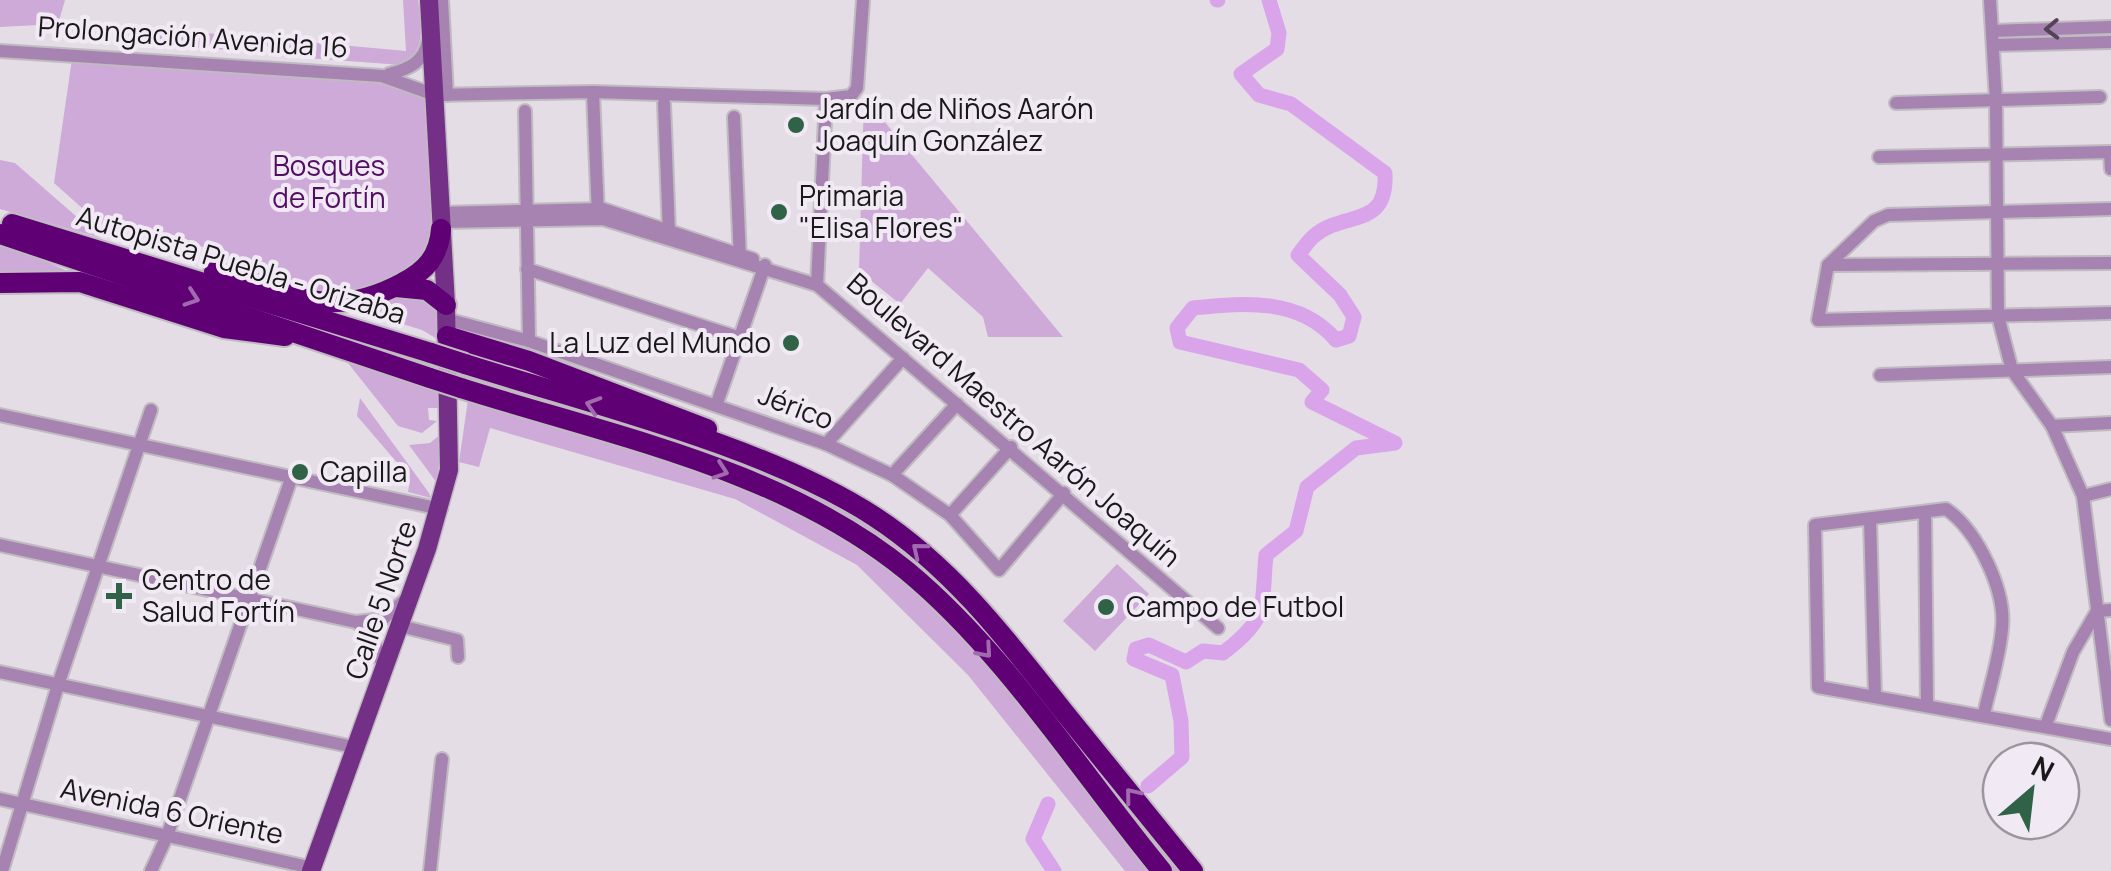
<svg xmlns="http://www.w3.org/2000/svg" width="2111" height="871" viewBox="0 0 2111 871" font-family="Manrope,sans-serif">
<rect width="100%" height="100%" fill="#e4dde6"/>
<g fill="#cdaad8">
<polygon points="0,0 65,0 58,24 0,27"/>
<path d="M403,0H418C421,26 427,49 402,65L280,56L271,53L263,38L406,51Z"/>
<polygon points="142,27 249,37 233,50 151,45 141,38"/>
<polygon points="72,59 388,82 427,97 434,239 413,269 355,295 312,292 285,276 143,226 100,224 54,183"/>
<polygon points="864,97 1063,337 988,337 983,317 928,268 900,304 859,271"/>
<polygon points="0,160 15,163 101,238 0,209"/>
<polygon points="0,241 74,274 4,275 0,272"/>
<polygon points="407,291 438,304 439,340 422,330 361,311"/>
<polygon points="344,358 441,388 442,408 428,408 429,420 437,421 422,433 398,426"/>
<polygon points="453,367 784,476 874,525 952,588 1184,871 1168,871 972,626 868,534 453,379"/>
<polygon points="360,398 429,493 431,498 408,492 410,480 406,473 357,416"/>
<path d="M468,400C614,447 781,481 902,580C994,656 1074,777 1149,871H1125L968,675L857,565L735,499L490,428L479,467L459,462Z"/>
<polygon points="442,433 437,483 409,445 430,443"/>
<polygon points="1117,564 1149,594 1095,651 1063,621"/>
</g>
<g fill="none" stroke-linecap="round" stroke-linejoin="round">
<g stroke="#daa4ea" stroke-width="15">
<polyline points="1217,0 1218,0"/>
<path d="M1148,786L1182,757L1181,721L1172,675L1134,659L1136,649L1149,645L1186,662L1203,651L1223,653C1269,618 1261,609 1266,555L1296,531L1307,487L1356,448L1395,443L1312,402L1322,390L1299,370L1180,342L1177,328L1193,308C1244,303 1299,297 1336,340L1349,336L1354,317L1340,295L1298,255C1303,249 1308,241 1314,236C1344,210 1388,230 1385,173L1291,104L1259,95L1241,74L1277,49L1279,33L1269,0"/>
<polyline points="1048,804 1033,839 1054,871"/>
</g>
<defs>
<g id="minor">
<polyline points="442,0 447,95"/>
<polyline points="1990,0 1996,101 1998,316 2012,370 2052,426 2083,496 2111,720"/>
<polyline points="1993,31 2111,27"/>
<polyline points="1994,45 2111,42"/>
<polyline points="0,51 382,76 435,95 593,92 826,99 851,96 857,88 863,0"/>
<path d="M389,74C409,69 424,62 428,41"/>
<polyline points="593,92 598,216"/>
<polyline points="664,103 669,233"/>
<polyline points="1896,103 2100,97"/>
<polyline points="525,111 529,341"/>
<polyline points="734,117 740,260"/>
<polyline points="1879,157 2110,152 2111,169"/>
<polyline points="2111,209 1888,215 1874,221 1828,265 1818,320 2111,313"/>
<polyline points="440,213 603,209 753,259"/>
<polyline points="440,222 603,219 817,285 1218,628"/>
<polyline points="1828,265 2111,263"/>
<polyline points="527,269 740,338"/>
<polyline points="817,285 826,99"/>
<polyline points="446,319 529,341 826,444 892,475 950,515 999,570 1064,493"/>
<polyline points="1880,375 2111,367"/>
<polyline points="717,403 765,265"/>
<polyline points="0,415 441,509"/>
<polyline points="2052,426 2111,423"/>
<polyline points="826,444 903,358"/>
<polyline points="892,475 957,404"/>
<polyline points="2083,496 2111,489"/>
<polyline points="1925,512 1927,706"/>
<polyline points="950,515 1011,447"/>
<polyline points="1870,519 1875,697"/>
<polyline points="0,545 356,622 383,619 406,599"/>
<polyline points="358,623 373,638 384,669"/>
<polyline points="400,626 457,640 458,657"/>
<polyline points="0,672 358,748"/>
<path d="M1984,714C1990,686 2000,656 2002,628C2006,590 1977,530 1946,509L1815,525L1818,687L2111,739"/>
<polyline points="2046,725 2073,652 2097,611 2111,610"/>
<polyline points="0,799 313,868"/>
<polyline points="2,871 58,685 151,410"/>
<polyline points="151,871 167,836 291,479"/>
<polyline points="430,871 442,759"/>
</g>
<polyline id="major" points="311,871 427,549 449,470 446,305 429,0"/>
<g id="highway">
<polyline points="12,224 431,353"/>
<polyline points="0,234 430,378"/>
<path d="M214,272C288,291 328,323 402,283C426,271 439,256 441,229"/>
<polyline points="0,283 80,282 224,328 285,336"/>
<polyline points="396,287 427,290 446,305"/>
<polyline points="447,336 529,361 707,429"/>
<path d="M465,364C591,404 766,446 875,517C953,568 1008,641 1064,712C1107,765 1150,818 1193,871"/>
<path d="M461,388C612,436 782,469 907,571C1005,652 1081,773 1162,871"/>
</g>
</defs>
<use href="#minor" stroke="#c0bac1" stroke-width="16"/>
<use href="#major" stroke="#c0bac1" stroke-width="21"/>
<use href="#highway" stroke="#c0bac1" stroke-width="24"/>
<use href="#minor" stroke="#a683b1" stroke-width="12"/>
<use href="#major" stroke="#733086" stroke-width="18"/>
<use href="#highway" stroke="#5f0075" stroke-width="20"/>
<defs>
<g id="highway-bridge">
<polyline points="431,353 465,364"/>
<polyline points="430,378 461,388"/>
</g>
</defs>
<use href="#highway-bridge" stroke="#c0bac1" stroke-width="24" stroke-linecap="butt"/>
<use href="#highway-bridge" stroke="#5f0075" stroke-width="20"/>
</g>
<defs><path id="oneway-chevron" d="M-2-3.5L2.5 0L-2 3.5" fill="none" stroke-width="1.6" stroke-linecap="round" stroke-linejoin="round" transform="scale(2.5)"/></defs>
<use stroke="#524357" href="#oneway-chevron" transform="translate(2052 29) rotate(178)"/>
<g stroke="#a169ae">
<use href="#oneway-chevron" transform="translate(192 298) rotate(19)"/>
<use href="#oneway-chevron" transform="translate(593 405) rotate(-162)"/>
<use href="#oneway-chevron" transform="translate(721 471) rotate(19)"/>
<use href="#oneway-chevron" transform="translate(919 550) rotate(-141)"/>
<use href="#oneway-chevron" transform="translate(985 651) rotate(49)"/>
<use href="#oneway-chevron" transform="translate(1132 795) rotate(-129)"/>
</g>
<g fill="#306247" stroke="#f1eaf4" stroke-width="4">
<circle cx="796" cy="125" r="10"/>
<circle cx="779" cy="212" r="10"/>
<circle cx="791" cy="343" r="10"/>
<circle cx="300" cy="472" r="10"/>
<path d="M114 581h10v10h10v10h-10v10h-10v-10h-10v-10h10z"/>
<circle cx="1106" cy="607" r="10"/>
</g>
<g text-anchor="middle" stroke-width="8" stroke-linejoin="round" paint-order="stroke">
<g font-size="28" fill="#1a181b" stroke="#f1eaf4">
<text transform="translate(193 37) rotate(4)" y="10">Prolongación Avenida 16</text>
<text transform="translate(241 265) rotate(17)" y="10">Autopista Puebla - Orizaba</text>
<text transform="translate(796 407) rotate(21)" y="10">Jérico</text>
<text transform="translate(1014 420) rotate(41)" y="10">Boulevard Maestro Aarón Joaquín</text>
<text transform="translate(381 600) rotate(-71)" y="10">Calle 5 Norte</text>
<text transform="translate(172 811) rotate(12)" y="10">Avenida 6 Oriente</text>
</g>
<g font-size="28" fill="#1a181b" stroke="#f1eaf4" text-anchor="start">
<text x="816" y="119">Jardín de Niños Aarón<tspan x="816" dy="32">Joaquín González</tspan></text>
<text x="799" y="206">Primaria<tspan x="799" dy="32">"Elisa Flores"</tspan></text>
<text x="771" y="353" text-anchor="end">La Luz del Mundo</text>
<text x="320" y="482">Capilla</text>
<text x="142" y="590">Centro de<tspan x="142" dy="32">Salud Fortín</tspan></text>
<text x="1126" y="617">Campo de Futbol</text>
</g>
<g font-size="28" fill="#520e63" stroke="#f1eaf4">
<text x="329" y="176">Bosques<tspan x="329" dy="32">de Fortín</tspan></text>
</g>
</g>
<g transform="translate(2031 791) rotate(28)"><circle r="48" fill="#f1eaf4" stroke="#9b969d" stroke-width="2.5"/>
<path d="M0-8L18 38L0 25L-18 38Z" fill="#306247"/>
<text y="-15" font-size="28" font-weight="bold" text-anchor="middle" fill="#1a181b">N</text>
</g>
</svg>
